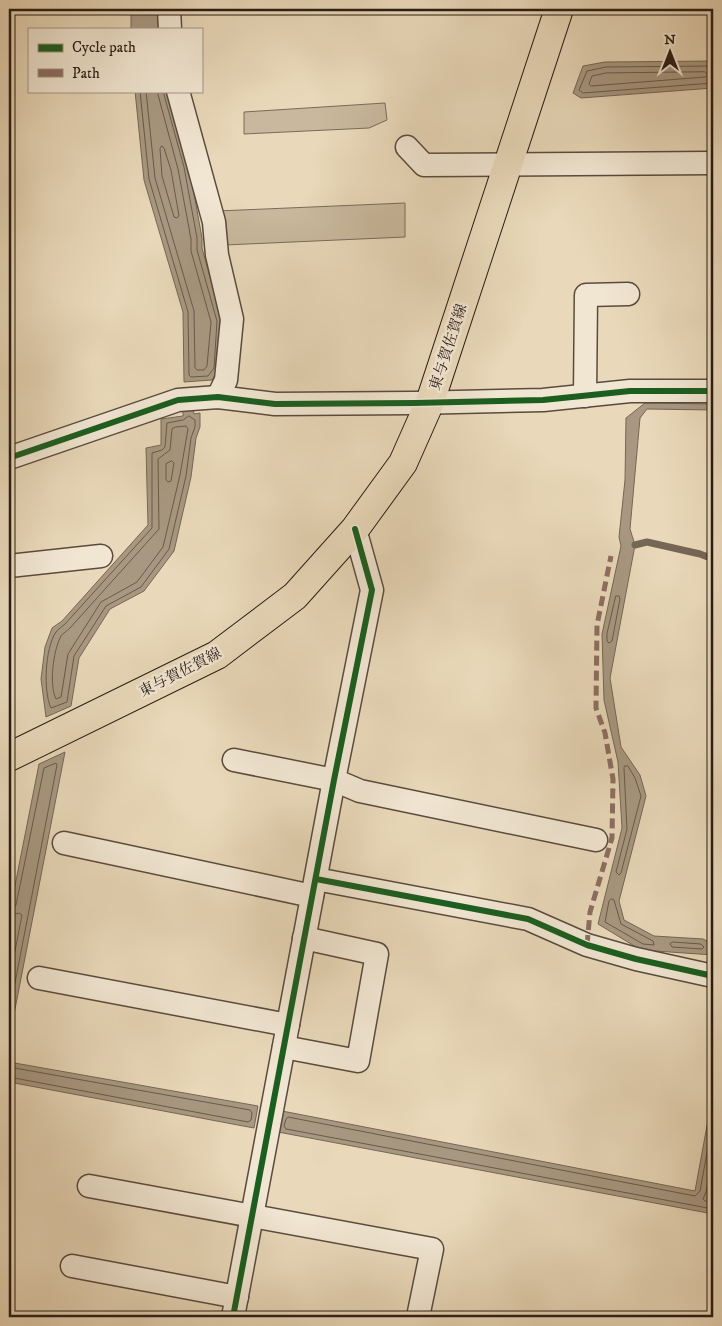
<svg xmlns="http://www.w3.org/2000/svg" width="722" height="1326" viewBox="0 0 722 1326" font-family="'IM FELL DW Pica','Noto Serif JP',serif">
<rect width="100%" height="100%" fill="#e9d8b9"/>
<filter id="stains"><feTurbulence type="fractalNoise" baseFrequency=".004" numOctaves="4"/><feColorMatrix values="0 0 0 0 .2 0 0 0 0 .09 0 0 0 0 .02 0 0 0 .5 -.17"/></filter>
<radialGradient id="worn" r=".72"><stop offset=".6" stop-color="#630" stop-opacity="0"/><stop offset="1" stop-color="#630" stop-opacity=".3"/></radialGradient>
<g fill="#c9b89d" stroke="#7a6a59">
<polygon points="385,103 387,120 369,128 244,134 244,112"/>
<polygon points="405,203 405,237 225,245 218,211"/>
</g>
<g fill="#a89881" stroke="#766656">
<polygon points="131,9 159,9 160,29 131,29"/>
<polygon points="713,61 713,88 581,98 573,93 583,66 605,62"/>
<polygon points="135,91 168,91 189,166 202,238 202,248 222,321 218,370 212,380 184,382 183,312 144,180"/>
<polygon points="645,403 713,404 713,410 647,409 640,418 630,529 635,545 610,678 621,747 640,775 646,796 619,901 624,920 654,936 703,939 713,944 713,955 641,950 598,924 622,828 618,762 604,700 602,634 621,546 619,537 625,480 626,418"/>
<polygon points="193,408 194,414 200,413 200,427 196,438 191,477 174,551 144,591 110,609 79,658 71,706 46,717 41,679 45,647 52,628 62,621 148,525 146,448 161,445 161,419 183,416 183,409"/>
<polygon points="65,752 9,1040 9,916 39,764"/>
<polygon points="9,1062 258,1106 254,1128 9,1082"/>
<polygon points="713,1093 713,1214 278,1132 282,1111 695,1191"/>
</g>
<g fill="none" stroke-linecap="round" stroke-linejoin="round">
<g stroke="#695a4b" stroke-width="1">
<polyline points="713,66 606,67 587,71 579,90 583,93 713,83"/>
<polygon points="705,72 708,75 705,77 591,86 589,84 592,76 606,73"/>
<polyline points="140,91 149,179 188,312 189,375 191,377 208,376 214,368 217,321 197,250 197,238 184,167 163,91"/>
<polyline points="146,91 155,178 194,311 195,368 197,370 204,370 207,366 211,322 191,251 191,239 178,169 157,91"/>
<polygon points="162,146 164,148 171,170 179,216 177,218 174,217 162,176 160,149"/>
<path d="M189,416L195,420V427L191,438L186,476L169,549L141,587L106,606L74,656L67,702L51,708C43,691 45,648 56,632C58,629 63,626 65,624L152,528V453L162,450L165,447L167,423L183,420Z"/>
<path d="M176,427L186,426L188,429L180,475L163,547L137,582L101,602L68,654L61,697L56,699C49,685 53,651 61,636C63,633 67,631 70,628L159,529L158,459L170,450L172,429Z"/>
<polygon points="172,461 174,463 171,481 168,482 166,480 166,464"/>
<polygon points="616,596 619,596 620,599 612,641 609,643 607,641 607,634"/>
<polygon points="625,766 628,766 635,778 641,796 621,873 619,875 616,872 627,829 624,768"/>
<polygon points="612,899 614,900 621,924 653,941 654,945 643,944 605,922 609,901"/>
<polyline points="9,910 13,909 16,905 44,768 56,763 57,765 9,1014"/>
<polyline points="9,916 19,913 22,915 9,982"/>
<polygon points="673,942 701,944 704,947 702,949 672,947 670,944"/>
<polyline points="9,1067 250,1110 252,1113 251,1120 248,1122 9,1077"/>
<polyline points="713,1120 700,1191 695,1196 288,1117 286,1119 284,1126 286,1129 713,1209"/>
<polyline points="713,1155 706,1192 703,1199 705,1201 713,1203"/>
</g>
<polyline stroke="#766656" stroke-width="7" points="635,545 647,542 700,554 713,559"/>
<defs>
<g id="minor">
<polyline points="169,9 170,29"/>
<polyline points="178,91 214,222 217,255 232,319 226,380 218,397"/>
<polyline points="407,147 424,165 713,163"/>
<polyline points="585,396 586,295 628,294"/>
<polyline points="9,458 178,400 218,397 275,404 414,403 543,400 630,391 713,391"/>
<polyline points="9,566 101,556"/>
<polyline points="234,760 334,780 360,791 596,840"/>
<polyline points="64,843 312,896"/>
<polyline points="316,879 528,919 587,945 636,959 713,976"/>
<polyline points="39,978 288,1025"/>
<polyline points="284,1047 358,1061 377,954 304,938"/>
<polyline points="89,1186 432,1249 418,1317"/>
<polyline points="72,1266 237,1297"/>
<polyline points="233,1317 334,780 372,590 355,529"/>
</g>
<polyline id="major" points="9,757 217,655 295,596 355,529 403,463 430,402 559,9"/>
</defs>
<use href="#minor" stroke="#5a4b3e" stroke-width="25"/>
<use href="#major" stroke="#2a1c15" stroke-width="30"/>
<use href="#minor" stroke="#f1e6d2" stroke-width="22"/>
<use href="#major" stroke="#e9d8b9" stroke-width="28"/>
<polyline stroke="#8d6e63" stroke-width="5" stroke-dasharray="10 5" stroke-linecap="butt" points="587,945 590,912 612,838 613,779 605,733 596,708 597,625 611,556"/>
<defs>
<g id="cycleway">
<polyline points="9,458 178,400 218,397 275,404 414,403 543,400 630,391 713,391"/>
<polyline points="316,879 528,919 587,945 636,959 713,976"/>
<polyline points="233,1317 334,780 372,590 355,529"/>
</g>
</defs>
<use href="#cycleway" stroke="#f1e6d2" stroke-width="9"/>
<use href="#cycleway" stroke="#1b5e20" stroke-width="6"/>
</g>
<g text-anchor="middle" stroke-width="5" stroke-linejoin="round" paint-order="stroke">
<g font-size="15" fill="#2a1c15" stroke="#f1e6d2">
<text transform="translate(448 347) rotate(-72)" y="5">東与賀佐賀線</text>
<text transform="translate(180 672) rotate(-27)" y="5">東与賀佐賀線</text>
</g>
</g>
<rect width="722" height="1326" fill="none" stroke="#e9d8b9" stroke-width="30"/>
<rect x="10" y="10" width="702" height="1306" fill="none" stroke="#2a1c15" stroke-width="2.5"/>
<rect x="15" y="15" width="692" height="1296" fill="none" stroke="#2a1c15"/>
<rect x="28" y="28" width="175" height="65" fill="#f1e6d2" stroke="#a19586"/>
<rect x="38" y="44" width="25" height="8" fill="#1b5e20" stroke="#a19586"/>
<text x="72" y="52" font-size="15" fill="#2a1c15">Cycle path</text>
<rect x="38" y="69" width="25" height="8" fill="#8d6e63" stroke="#a19586"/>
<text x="72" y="78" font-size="15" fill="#2a1c15">Path</text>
<g transform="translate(670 52)" stroke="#f1e6d2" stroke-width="4" paint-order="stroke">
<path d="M0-4L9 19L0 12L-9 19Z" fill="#2a1c15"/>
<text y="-8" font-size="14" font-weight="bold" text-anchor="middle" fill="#2a1c15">N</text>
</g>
<rect width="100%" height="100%" filter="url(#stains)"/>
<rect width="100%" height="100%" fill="url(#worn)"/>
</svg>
